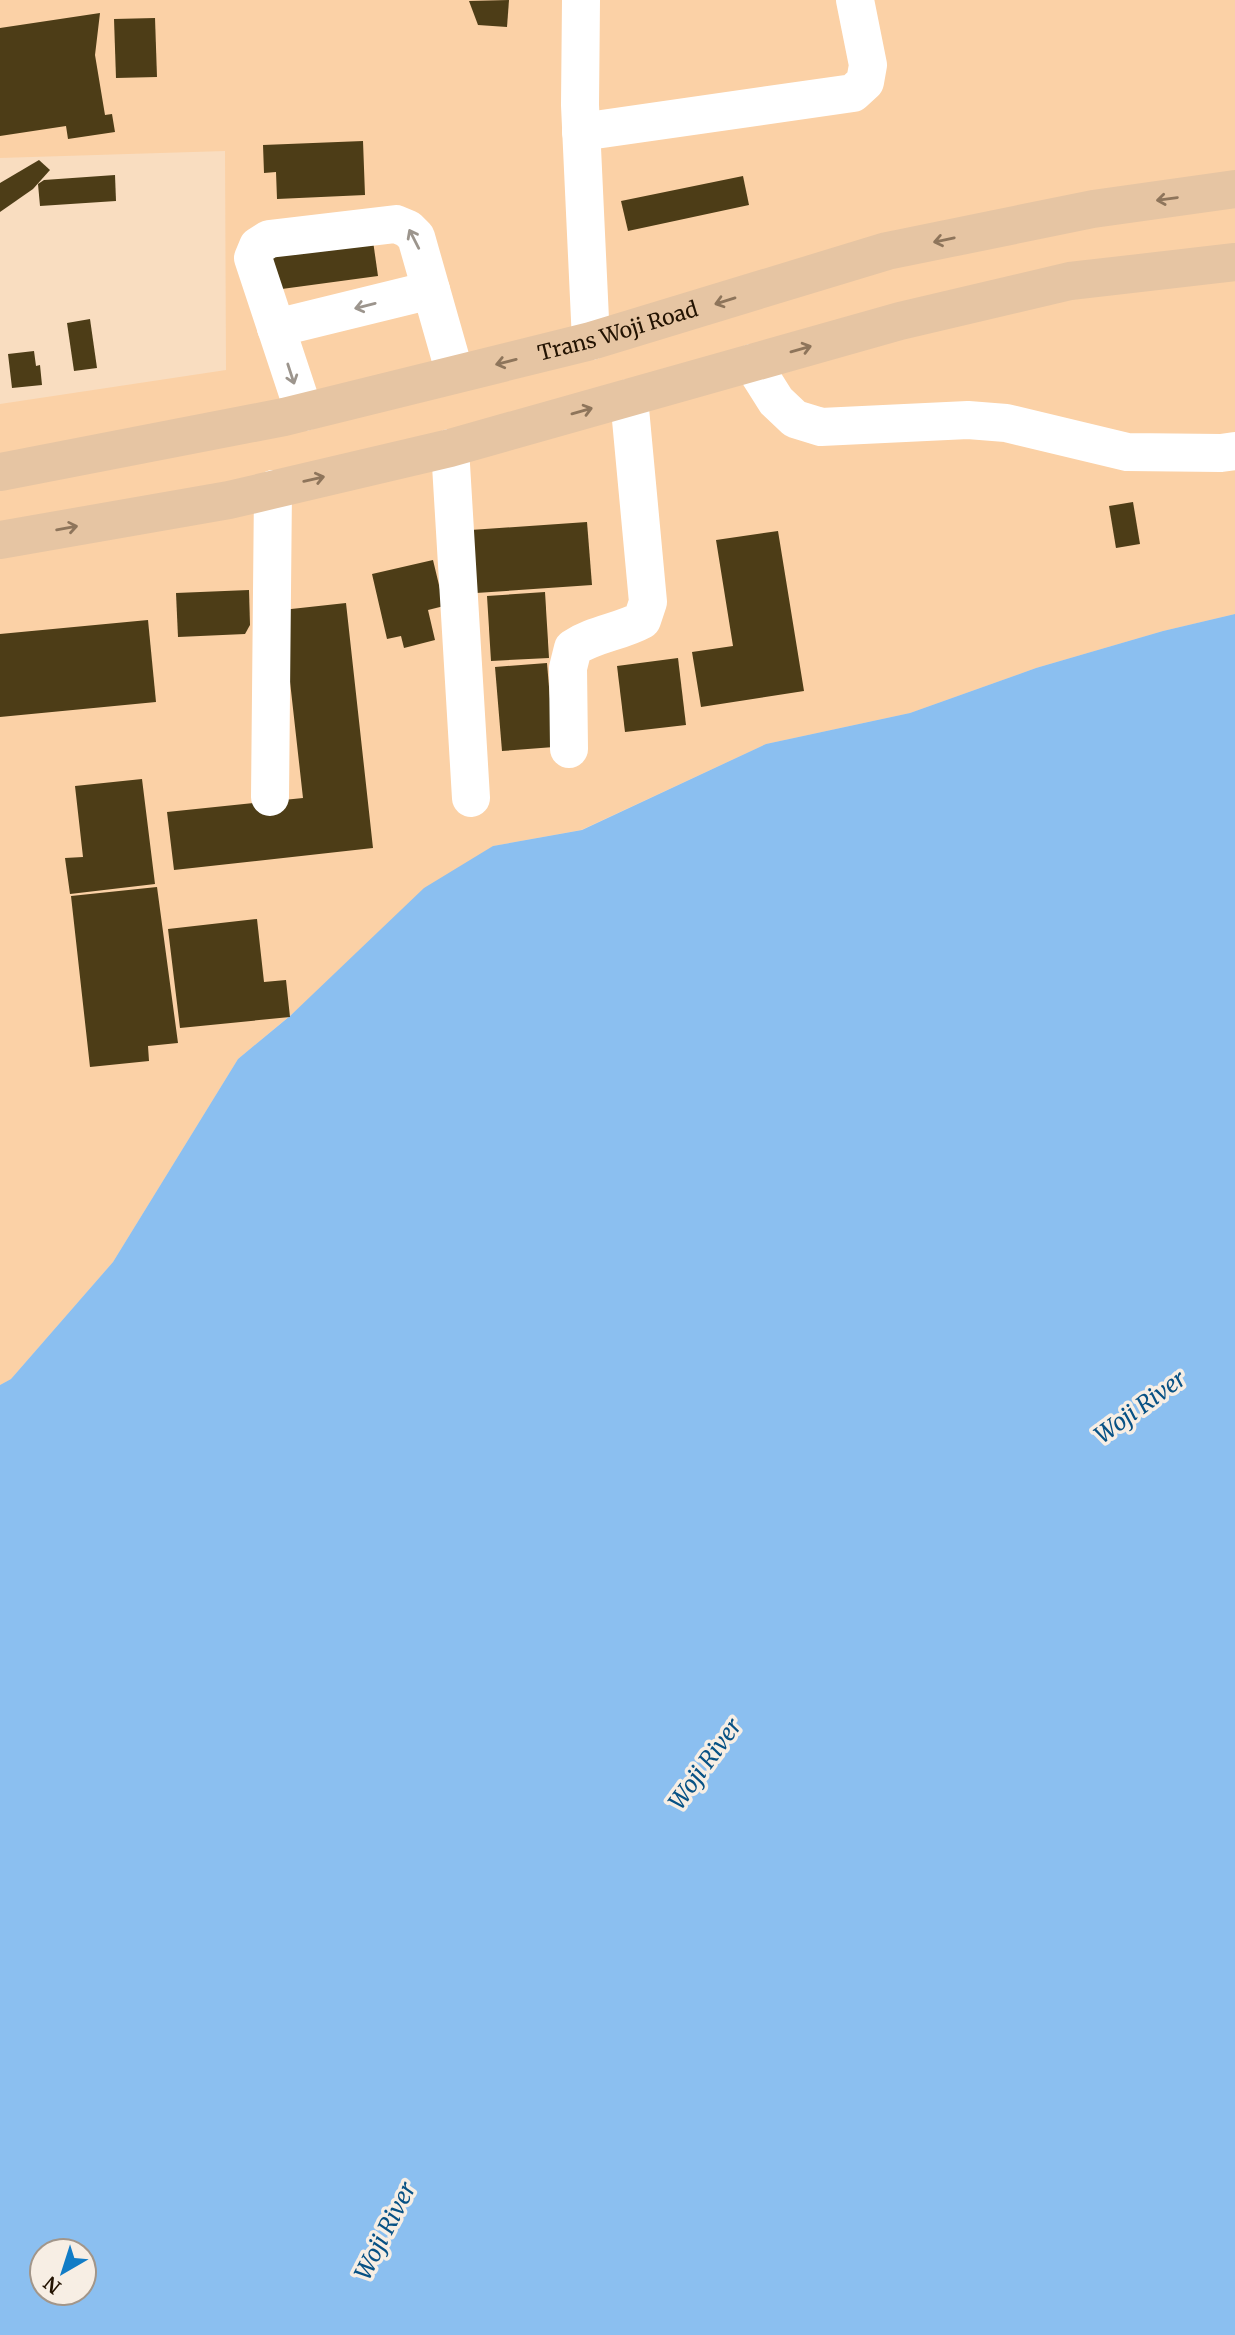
<svg xmlns="http://www.w3.org/2000/svg" width="1235" height="2335" viewBox="0 0 1235 2335" font-family="Merriweather,serif">
<rect width="100%" height="100%" fill="#f9ddc0"/>
<polygon fill="#fbd1a6" points="0,0 1235,0 1235,614 1163,631 1036,668 910,713 766,744 581,830 493,846 238,1059 113,1262 11,1379 0,1385 0,404 226,370 225,151 0,158"/>
<path fill="#8bbff0" fill-rule="evenodd" d="M1235,614V2335H0V1385L11,1379L113,1262L238,1059L290,1016L424,888L493,846L582,830L766,744L910,713L1036,668L1163,631ZM42,2251H84V2293H42Z"/>
<g fill="#4d3d17">
<polygon points="509,0 507,27 478,25 469,1"/>
<polygon points="100,13 95,55 105,115 112,114 115,132 68,139 66,126 0,136 0,28"/>
<polygon points="155,18 157,77 116,78 114,19"/>
<polygon points="363,141 365,195 277,199 276,172 264,173 263,145"/>
<polygon points="39,160 50,170 33,189 0,212 0,183"/>
<polygon points="115,175 116,201 40,206 38,184 44,180"/>
<polygon points="743,176 749,205 628,231 621,201"/>
<polygon points="371,227 378,276 267,291 261,241"/>
<polygon points="90,319 97,368 74,371 67,323"/>
<polygon points="34,351 36,366 40,365 42,385 12,388 8,354"/>
<polygon points="1133,502 1140,544 1116,548 1109,506"/>
<polygon points="587,522 592,585 461,594 456,531"/>
<polygon points="778,531 804,691 701,707 692,652 733,646 716,540"/>
<polygon points="433,560 444,606 428,610 435,640 404,648 401,636 387,639 372,574"/>
<polygon points="249,590 250,625 245,634 178,637 176,593"/>
<polygon points="545,592 549,658 491,661 487,596"/>
<polygon points="346,603 373,848 174,870 167,812 303,798 282,610"/>
<polygon points="148,620 156,702 0,717 0,634"/>
<polygon points="678,658 686,725 625,732 617,666"/>
<polygon points="547,663 554,747 502,751 495,667"/>
<polygon points="142,779 155,884 70,894 65,858 83,857 75,786"/>
<polygon points="157,887 178,1043 148,1046 149,1061 90,1067 71,896"/>
<polygon points="257,919 264,982 286,980 290,1017 180,1028 168,929"/>
</g>
<g fill="none" stroke-linecap="round" stroke-linejoin="round">
<g stroke="#fff" stroke-width="38">
<polyline points="581,0 580,105 591,341"/>
<polyline points="581,132 853,93 865,82 868,65 855,0"/>
<polyline points="276,328 431,290"/>
<polyline points="752,363 776,401 795,419 821,427 968,420 1006,423 1127,452 1221,453 1235,451"/>
<polyline points="304,412 253,258 258,246 269,239 396,224 408,229 416,237 455,374"/>
<polyline points="450,448 471,798"/>
<path d="M569,749L568,668L573,648C594,634 620,632 642,620L648,602L629,398"/>
<polyline points="270,797 273,489"/>
</g>
<g stroke="#e6c5a3" stroke-width="38">
<path id="s1" d="M0,472L284,417L591,341L887,251L1093,209L1235,189"/>
<polyline points="0,540 229,500 450,448 900,321 1070,281 1235,262"/>
</g>
</g>
<defs><path id="oneway-shaft" d="M-6 0H5M1.5-3L5.5 0L1.5 3" fill="none" stroke-width="1.6" stroke-linecap="round" stroke-linejoin="round" transform="scale(1.75)"/></defs>
<g stroke="#8e755b">
<use href="#oneway-shaft" transform="translate(1167 199) rotate(172)"/>
<use href="#oneway-shaft" transform="translate(944 240) rotate(168)"/>
<use href="#oneway-shaft" transform="translate(725 301) rotate(163)"/>
<use href="#oneway-shaft" transform="translate(801 349) rotate(-16)"/>
<use href="#oneway-shaft" transform="translate(506 362) rotate(166)"/>
<use href="#oneway-shaft" transform="translate(582 411) rotate(-16)"/>
<use href="#oneway-shaft" transform="translate(314 479) rotate(-13)"/>
<use href="#oneway-shaft" transform="translate(67 528) rotate(-10)"/>
</g>
<g stroke="#9c958d">
<use href="#oneway-shaft" transform="translate(414 239) rotate(-117)"/>
<use href="#oneway-shaft" transform="translate(365 306) rotate(166)"/>
<use href="#oneway-shaft" transform="translate(291 374) rotate(72)"/>
</g>
<g text-anchor="middle" stroke-width="7" stroke-linejoin="round" paint-order="stroke">
<g font-size="21" fill="#231302" stroke="#f7eee4">
<text dy="7" stroke="none"><textPath href="#s1" startOffset="634">Trans Woji Road</textPath></text>
</g>
<g font-size="23" font-style="italic" fill="#075184" stroke="#f7eee4">
<text transform="translate(1140 1407) rotate(-36)" y="8">Woji River</text>
<text transform="translate(705 1764) rotate(-54)" y="8">Woji River</text>
<text transform="translate(385 2231) rotate(-63)" y="8">Woji River</text>
</g>
</g>
<g transform="translate(63 2272) rotate(219)"><circle r="33" fill="#f7eee4" stroke="#a2968a" stroke-width="2"/>
<path d="M0-5L12 26L0 18L-12 26Z" fill="#117cc6"/>
<text y="-10" font-size="19" font-weight="bold" text-anchor="middle" fill="#231302">N</text>
</g>
</svg>
